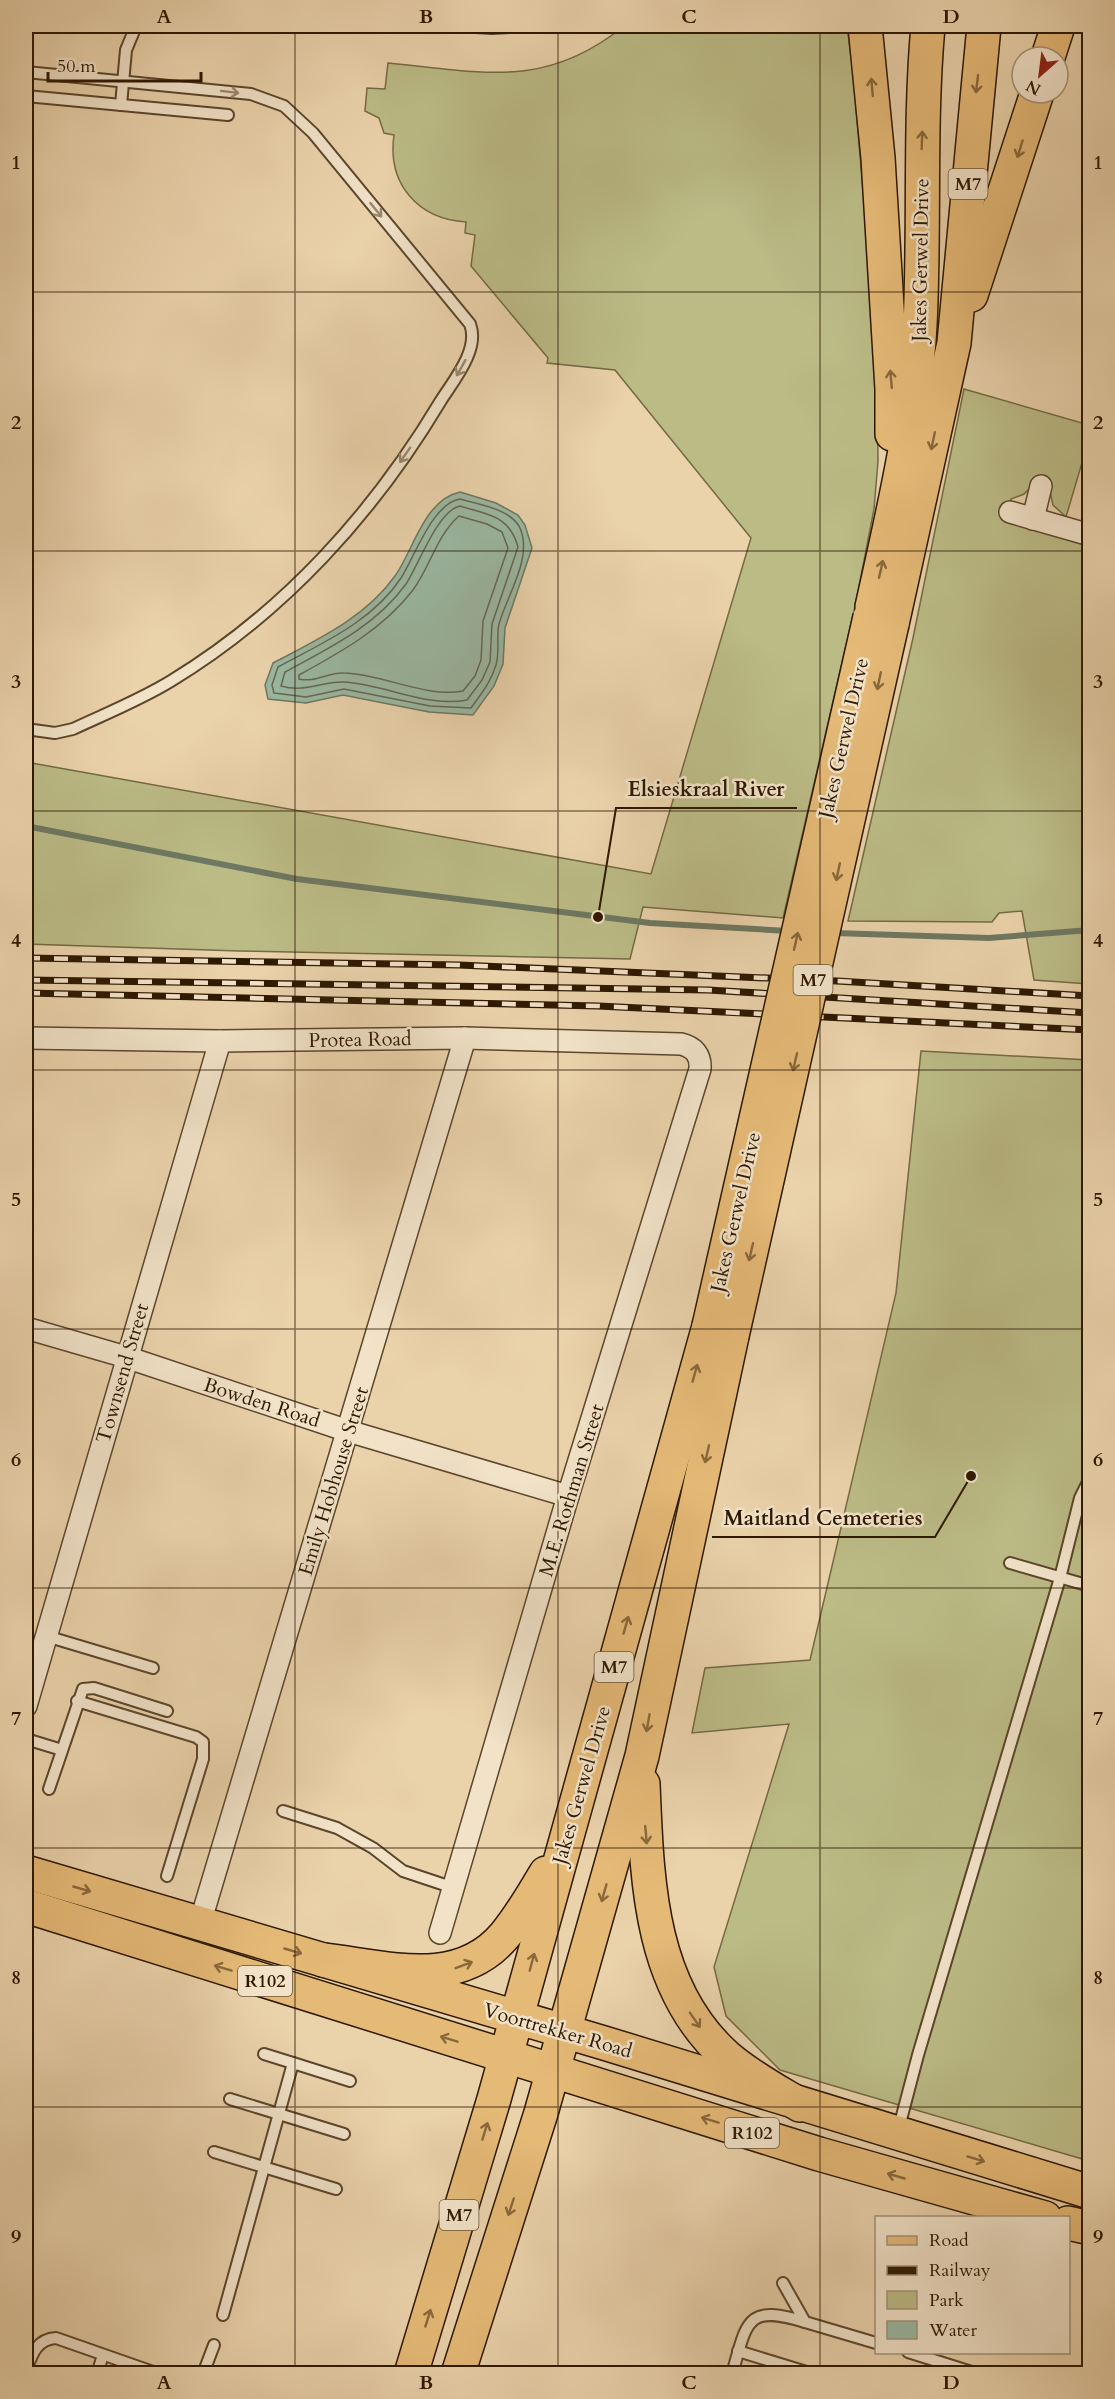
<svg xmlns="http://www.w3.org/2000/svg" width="1115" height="2399" viewBox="0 0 1115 2399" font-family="Cardo,serif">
<rect width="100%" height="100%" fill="#ead2ab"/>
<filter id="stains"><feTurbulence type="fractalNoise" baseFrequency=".00333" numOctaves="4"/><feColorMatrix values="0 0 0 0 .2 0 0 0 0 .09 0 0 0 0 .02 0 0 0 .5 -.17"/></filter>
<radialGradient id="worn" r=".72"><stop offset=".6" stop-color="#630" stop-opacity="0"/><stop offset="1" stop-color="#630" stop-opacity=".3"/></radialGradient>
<g fill="#bbbb86" stroke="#746a43" stroke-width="1.5">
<path d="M624,26H847L853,73L877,353L878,461L874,509L856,602L783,918L643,907L630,959L239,951L26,944V762L651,874L751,538L615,370L547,363L548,358L471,266L475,235L465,233L466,222C418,219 387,184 394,135L384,133L379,118L365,111L367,88L385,89L388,63C482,72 545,90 624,26Z"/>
<polygon points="964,389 1089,425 1089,439 1066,517 1053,505 1050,492 1030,488 1024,494 1011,499 1005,518 1089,544 1089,984 1034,980 1022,911 999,913 992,922 848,921 913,638"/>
<polygon points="921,1051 1089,1060 1089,2161 780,2070 726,2016 714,1967 789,1724 692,1733 705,1668 810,1660 896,1293"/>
</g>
<path fill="#9ab8a3" stroke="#6e7862" stroke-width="1.5" d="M460,492L496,503L518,515L525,525L532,548L505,628L503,664L494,686L473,715L429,712L343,695L306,703L268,699L265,685L273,663C317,640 365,618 395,576C414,549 424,500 460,492Z"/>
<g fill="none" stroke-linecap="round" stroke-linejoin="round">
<g stroke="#646852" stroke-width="1.5">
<path d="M460,499C478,504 511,509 520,528C533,558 507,595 499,624C496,637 500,652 496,665C491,682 481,694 471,708L430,706L344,689L306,697L274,693L272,685L278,667C322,643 372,622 401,578C415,556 433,503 460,499Z"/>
<path d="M460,506C489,515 509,515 518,547L492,624L490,662L482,680L467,700C427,708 384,684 344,682C322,681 306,693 281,686L285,672C329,648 376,626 406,584C418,566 438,510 460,506Z"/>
<path d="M459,516L487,524L502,532L508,548L483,621L481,660L475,676L463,691C425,698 383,674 344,673C329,672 314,683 299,679V675C341,652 383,629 413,590C430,567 437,535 459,516Z"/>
</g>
<g stroke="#6e7862" stroke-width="6">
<polyline points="26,826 297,879 650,923 788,931"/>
<polyline points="834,933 989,938 1090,930"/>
</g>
<defs>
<g id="service">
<polyline points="459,26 492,28 527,26"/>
<path d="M26,72L251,94L284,106L313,133L470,324C480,350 453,381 440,402C373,514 283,613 171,681C140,700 105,714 73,729L55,733L26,729"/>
<polyline points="26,96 228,115"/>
<polyline points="121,105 126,50 136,26"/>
<polyline points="1010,1563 1090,1586"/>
<polyline points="46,1636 153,1668"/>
<polyline points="77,1701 196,1737 203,1742 203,1759 167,1876"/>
<polyline points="26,1739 62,1750"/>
<polyline points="49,1789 83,1689 94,1688 167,1711"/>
<polyline points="283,1811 337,1828 373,1848 403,1871 454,1888"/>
<polyline points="264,2054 293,2063"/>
<polyline points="230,2099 344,2134"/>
<polyline points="898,2131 918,2055 1060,1578 1080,1498 1090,1478"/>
<polyline points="214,2152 336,2189"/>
<polyline points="783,2283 805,2322 876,2343"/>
<polyline points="223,2315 293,2063 350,2081"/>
<polyline points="738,2351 813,2374"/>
<polyline points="908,2352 978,2374"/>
<path d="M26,2370C32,2354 37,2339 56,2338L159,2374"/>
<polyline points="97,2374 103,2355"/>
<polyline points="203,2374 214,2345"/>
<path d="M732,2374C747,2323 745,2303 805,2322"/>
</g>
<g id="minor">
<polyline points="1010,512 1090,535"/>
<polyline points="1033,519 1041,486"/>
<path d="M26,1038L220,1041L465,1038L681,1044C694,1047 701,1055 700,1069L568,1496L440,1933"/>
<polyline points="26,1328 126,1357 348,1431 568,1496"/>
<polyline points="26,1706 220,1041"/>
<polyline points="200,1923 465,1038"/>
</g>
<g id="primary">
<polyline points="26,1872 604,2043 1090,2192"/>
<polyline points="26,1906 819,2154 1045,2218"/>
<polyline points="1068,2223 1090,2228"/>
</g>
<g id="trunk">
<polyline points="865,26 878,158 892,389 892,434"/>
<polyline points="1048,57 1058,26"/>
<polyline points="971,295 1037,93"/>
<path d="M872,607C893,513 915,421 920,325C925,225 919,125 928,26"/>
<polyline points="892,624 954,343 984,26"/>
<path d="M643,1784C647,1880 649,1988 727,2057C749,2076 775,2090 800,2105"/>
<path d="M323,1960C386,1967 458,1991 505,1935C521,1916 533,1894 546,1873"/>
<polyline points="411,2374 494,2099 709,1326"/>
<polyline points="458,2374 541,2113 642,1756 732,1336"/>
</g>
</defs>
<use href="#service" stroke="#5c462b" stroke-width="14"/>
<use href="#minor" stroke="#5c462b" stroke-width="24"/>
<use href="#primary" stroke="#2d1800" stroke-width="36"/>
<use href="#trunk" stroke="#2d1800" stroke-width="36"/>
<use href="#service" stroke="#f1e2c8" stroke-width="10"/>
<use href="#minor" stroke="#f1e2c8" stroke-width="21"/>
<use href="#primary" stroke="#e5b976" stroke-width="33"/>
<use href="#trunk" stroke="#e5b976" stroke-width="33"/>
<defs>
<g id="rail">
<polyline points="26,958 459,965 837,981 1090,996"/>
<polyline points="26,980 708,990 1090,1013"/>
<polyline points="26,993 598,1006 1090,1030"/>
</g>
</defs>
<use href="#rail" stroke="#2d1800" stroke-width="7"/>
<use href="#rail" stroke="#f1e2c8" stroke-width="4.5" stroke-dasharray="14" stroke-linecap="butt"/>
<defs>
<g id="trunk-bridge">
<polyline points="709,1326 870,617"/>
<polyline points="732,1336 892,624"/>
</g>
</defs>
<use href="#trunk-bridge" stroke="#2d1800" stroke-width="36" stroke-linecap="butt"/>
<use href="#trunk-bridge" stroke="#e5b976" stroke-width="33"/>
</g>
<defs><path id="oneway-shaft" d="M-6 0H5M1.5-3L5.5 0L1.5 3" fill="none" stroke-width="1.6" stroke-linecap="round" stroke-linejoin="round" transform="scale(1.5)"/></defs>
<g stroke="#89683b">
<use href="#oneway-shaft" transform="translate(977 84) rotate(97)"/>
<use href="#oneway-shaft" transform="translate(872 87) rotate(-95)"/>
<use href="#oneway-shaft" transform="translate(922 140) rotate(-88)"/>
<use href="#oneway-shaft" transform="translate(1020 149) rotate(107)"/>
<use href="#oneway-shaft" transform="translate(891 379) rotate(-95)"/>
<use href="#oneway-shaft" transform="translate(933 441) rotate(102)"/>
<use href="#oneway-shaft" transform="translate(881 569) rotate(-77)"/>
<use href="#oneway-shaft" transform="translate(879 681) rotate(102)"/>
<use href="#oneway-shaft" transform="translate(838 872) rotate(102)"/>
<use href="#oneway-shaft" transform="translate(796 941) rotate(-77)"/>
<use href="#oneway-shaft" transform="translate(795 1062) rotate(103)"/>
<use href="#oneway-shaft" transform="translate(751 1252) rotate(103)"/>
<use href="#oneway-shaft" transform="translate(695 1373) rotate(-74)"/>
<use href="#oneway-shaft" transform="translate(707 1454) rotate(103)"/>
<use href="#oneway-shaft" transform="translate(626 1625) rotate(-74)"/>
<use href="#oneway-shaft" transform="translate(648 1723) rotate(100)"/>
<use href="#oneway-shaft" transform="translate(646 1835) rotate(85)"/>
<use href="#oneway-shaft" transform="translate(82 1889) rotate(16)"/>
<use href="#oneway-shaft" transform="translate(604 1893) rotate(106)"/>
<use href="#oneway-shaft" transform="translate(293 1951) rotate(16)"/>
<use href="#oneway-shaft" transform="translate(532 1962) rotate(-75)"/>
<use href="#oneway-shaft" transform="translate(464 1965) rotate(-21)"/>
<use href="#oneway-shaft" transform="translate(223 1968) rotate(-163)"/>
<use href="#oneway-shaft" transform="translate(695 2020) rotate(55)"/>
<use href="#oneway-shaft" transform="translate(449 2039) rotate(-163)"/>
<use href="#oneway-shaft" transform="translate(710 2120) rotate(-163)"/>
<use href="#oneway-shaft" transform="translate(485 2131) rotate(-73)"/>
<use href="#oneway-shaft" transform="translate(976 2159) rotate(17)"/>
<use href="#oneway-shaft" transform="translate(896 2176) rotate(-164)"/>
<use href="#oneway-shaft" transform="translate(511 2207) rotate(108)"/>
<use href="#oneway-shaft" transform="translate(428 2318) rotate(-73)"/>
</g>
<g stroke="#99876e">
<use href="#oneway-shaft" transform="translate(230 92) rotate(7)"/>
<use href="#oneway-shaft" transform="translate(376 210) rotate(51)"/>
<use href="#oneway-shaft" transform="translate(461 368) rotate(119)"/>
<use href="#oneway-shaft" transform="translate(405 455) rotate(125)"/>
</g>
<path fill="none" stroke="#2d1800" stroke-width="1.5" stroke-opacity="0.55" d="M295,26V2374M558,26V2374M820,26V2374M26,292H1090M26,551H1090M26,811H1090M26,1070H1090M26,1329H1090M26,1588H1090M26,1848H1090M26,2107H1090"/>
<g text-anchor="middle" stroke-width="5" stroke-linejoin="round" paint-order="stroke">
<g fill="#f1e2c8" stroke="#68553c" stroke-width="1.5">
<rect x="948.5" y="169" width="39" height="30" rx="4.5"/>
<rect x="793.5" y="965" width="39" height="30" rx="4.5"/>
<rect x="594.5" y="1652" width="39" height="30" rx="4.5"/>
<rect x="238" y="1966" width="54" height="30" rx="4.5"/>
<rect x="725" y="2118" width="54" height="30" rx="4.5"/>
<rect x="439.5" y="2200" width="39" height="30" rx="4.5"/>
</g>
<g font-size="18" font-weight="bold" fill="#2d1800">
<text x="968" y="190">M7</text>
<text x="813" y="986">M7</text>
<text x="614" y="1673">M7</text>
<text x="265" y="1987">R102</text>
<text x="752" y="2139">R102</text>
<text x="459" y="2221">M7</text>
</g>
<g font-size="20" fill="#2d1800" stroke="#f1e2c8">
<text transform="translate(920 260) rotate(-89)" y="7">Jakes Gerwel Drive</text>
<text transform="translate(843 738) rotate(-77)" y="7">Jakes Gerwel Drive</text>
<text transform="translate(360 1039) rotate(-1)" y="7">Protea Road</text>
<text transform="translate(735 1212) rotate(-77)" y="7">Jakes Gerwel Drive</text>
<text transform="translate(122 1373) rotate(-74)" y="7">Townsend Street</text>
<text transform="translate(262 1402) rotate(18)" y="7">Bowden Road</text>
<text transform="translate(333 1481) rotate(-73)" y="7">Emily Hobhouse Street</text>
<text transform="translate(571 1490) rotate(-73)" y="7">M.E. Rothman Street</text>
<text transform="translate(581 1785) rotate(-74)" y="7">Jakes Gerwel Drive</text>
<text transform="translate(558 2030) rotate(16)" y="7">Voortrekker Road</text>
</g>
</g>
<path fill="none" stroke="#2d1800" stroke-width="2" d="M598 917L616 808H797M971 1476L935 1537H712"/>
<g fill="#2d1800" stroke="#f1e2c8" stroke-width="2">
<circle cx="598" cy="917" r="6"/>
<circle cx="971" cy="1476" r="6"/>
</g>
<g font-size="21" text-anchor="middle" font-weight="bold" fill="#2d1800" stroke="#f1e2c8" stroke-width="5" stroke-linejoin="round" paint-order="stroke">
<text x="706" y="796">Elsieskraal River</text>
<text x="823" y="1525">Maitland Cemeteries</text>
</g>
<rect width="1115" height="2399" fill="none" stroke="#ead2ab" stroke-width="66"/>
<rect x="875" y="2216" width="195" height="138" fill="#f1e2c8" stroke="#a39178" stroke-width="1.5"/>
<rect x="887" y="2236" width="30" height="9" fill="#e5b976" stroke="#a39178" stroke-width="1.5"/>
<text x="929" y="2246" font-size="18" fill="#2d1800">Road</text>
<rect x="887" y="2266" width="30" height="9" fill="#2d1800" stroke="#a39178" stroke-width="1.5"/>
<text x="929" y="2276" font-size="18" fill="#2d1800">Railway</text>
<rect x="887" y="2291" width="30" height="18" fill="#bbbb86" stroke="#a39178" stroke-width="1.5"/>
<text x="929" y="2306" font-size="18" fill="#2d1800">Park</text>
<rect x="887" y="2321" width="30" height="18" fill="#9ab8a3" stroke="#a39178" stroke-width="1.5"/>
<text x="929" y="2336" font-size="18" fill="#2d1800">Water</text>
<g transform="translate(1040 75) rotate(208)"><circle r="28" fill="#f1e2c8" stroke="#a39178" stroke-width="1.5"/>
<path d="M0-4.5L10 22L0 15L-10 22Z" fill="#8f2418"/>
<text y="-9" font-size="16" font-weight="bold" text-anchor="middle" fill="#2d1800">N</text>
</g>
<path d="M48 72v9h153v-9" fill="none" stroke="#2d1800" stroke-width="3"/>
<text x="57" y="72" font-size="18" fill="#2d1800" stroke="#f1e2c8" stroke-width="4.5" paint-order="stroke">50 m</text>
<rect x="33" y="33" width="1049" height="2333" fill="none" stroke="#2d1800" stroke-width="2"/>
<g font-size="20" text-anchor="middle" font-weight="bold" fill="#2d1800">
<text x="164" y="23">A</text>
<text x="426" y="23">B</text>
<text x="689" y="23">C</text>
<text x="951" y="23">D</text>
<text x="16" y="169">1</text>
<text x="1098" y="169">1</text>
<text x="16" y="429">2</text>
<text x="1098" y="429">2</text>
<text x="16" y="688">3</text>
<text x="1098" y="688">3</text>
<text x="16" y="947">4</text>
<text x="1098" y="947">4</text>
<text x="16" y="1206">5</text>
<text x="1098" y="1206">5</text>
<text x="16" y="1466">6</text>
<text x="1098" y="1466">6</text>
<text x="16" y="1725">7</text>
<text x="1098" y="1725">7</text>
<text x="16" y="1984">8</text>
<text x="1098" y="1984">8</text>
<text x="16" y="2243">9</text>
<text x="1098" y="2243">9</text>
<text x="164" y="2389">A</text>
<text x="426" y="2389">B</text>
<text x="689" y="2389">C</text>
<text x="951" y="2389">D</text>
</g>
<rect width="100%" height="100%" filter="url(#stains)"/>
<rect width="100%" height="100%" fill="url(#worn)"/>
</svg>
